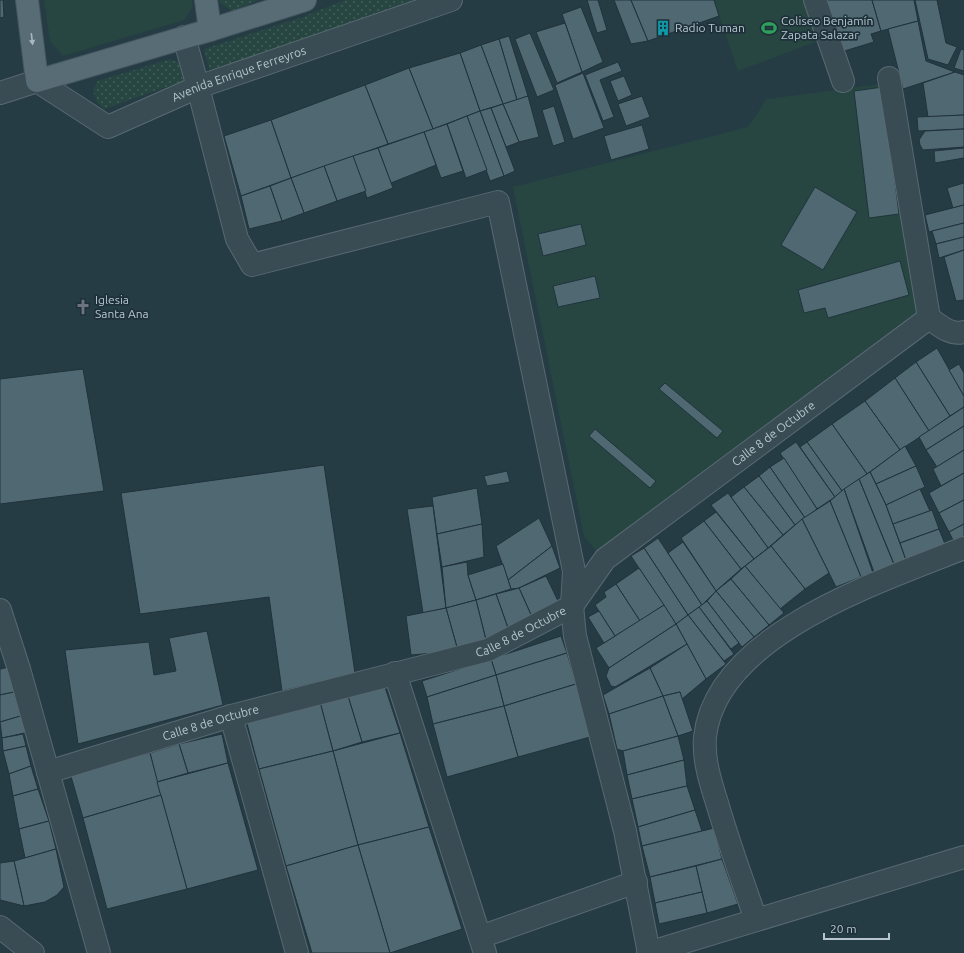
<svg xmlns="http://www.w3.org/2000/svg" width="964" height="953" viewBox="0 0 964 953" font-family="Ubuntu,sans-serif">
<defs>
<pattern id="garden-dots" width="8" height="8" patternUnits="userSpaceOnUse"><rect width="8" height="8" fill="#274641"/><path d="M2 2h.1M6 6h.1" fill="none" stroke="#445f5b" stroke-width="1.8" stroke-linecap="round"/></pattern>
</defs>
<rect width="100%" height="100%" fill="#253c45"/>
<g fill="#274641">
<polygon points="44,0 192,0 193,6 184,20 63,56 50,41"/>
<polygon points="714,0 804,0 818,41 738,71"/>
<polygon points="881,84 916,314 596,551 584,536 513,187 748,127 767,99"/>
</g>
<g fill="url(#garden-dots)">
<polygon points="220,0 259,0 232,11 220,3"/>
<polygon points="345,0 416,0 210,71 204,49 303,17"/>
<polygon points="170,59 180,63 183,81 104,109 97,102 93,90 98,81"/>
</g>
<g fill="#506872" stroke="#20333c">
<polygon points="0,0 3,0 4,17 0,18"/>
<polygon points="587,0 598,0 607,30 597,33"/>
<polygon points="614,0 631,0 648,41 631,44"/>
<polygon points="631,0 714,0 719,16 648,41"/>
<polygon points="823,0 872,0 881,31 871,34 874,42 841,52"/>
<polygon points="872,0 914,0 918,21 881,31"/>
<polygon points="915,0 937,0 946,43 957,47 948,65 928,59"/>
<polygon points="581,7 603,62 582,72 562,14"/>
<polygon points="918,21 926,61 955,72 903,89 888,29"/>
<polygon points="565,23 582,72 557,83 536,32"/>
<polygon points="530,33 554,90 537,97 515,39"/>
<polygon points="509,36 528,96 517,100 499,39"/>
<polygon points="499,39 517,100 503,104 481,45"/>
<polygon points="481,45 503,104 480,111 460,53"/>
<polygon points="961,49 964,50 964,71 954,68"/>
<polygon points="460,53 480,111 433,129 409,68"/>
<polygon points="618,62 622,71 600,80 614,117 603,121 585,75"/>
<polygon points="409,68 433,129 388,144 365,85"/>
<polygon points="955,72 964,75 964,115 928,117 923,83"/>
<polygon points="583,73 604,128 573,139 555,85"/>
<polygon points="624,76 632,95 618,101 610,81"/>
<polygon points="365,85 388,144 291,178 271,120"/>
<polygon points="883,87 899,214 869,218 854,91"/>
<polygon points="528,96 539,137 519,142 503,104"/>
<polygon points="642,96 650,117 626,126 618,104"/>
<polygon points="503,104 519,142 506,147 491,108"/>
<polygon points="554,106 565,142 553,146 542,110"/>
<polygon points="491,108 515,171 504,176 480,111"/>
<polygon points="480,111 504,176 490,181 467,116"/>
<polygon points="964,115 964,129 918,131 917,117"/>
<polygon points="467,116 487,170 466,178 447,124"/>
<polygon points="271,120 291,178 241,196 224,136"/>
<polygon points="447,124 463,171 441,178 424,132"/>
<polygon points="642,125 649,149 611,160 604,136"/>
<polygon points="964,129 964,147 923,150 920,145 919,140 925,131"/>
<polygon points="424,132 436,165 391,183 378,148"/>
<polygon points="378,148 393,188 367,198 353,156"/>
<polygon points="964,148 964,158 935,163 934,151"/>
<polygon points="353,156 366,191 337,201 324,166"/>
<polygon points="324,166 337,201 304,213 291,178"/>
<polygon points="291,178 304,213 282,221 270,186"/>
<polygon points="964,183 964,205 953,208 947,188"/>
<polygon points="270,186 282,221 249,229 241,196"/>
<polygon points="815,187 857,212 823,270 781,245"/>
<polygon points="964,205 964,223 929,232 925,215"/>
<polygon points="964,223 964,237 936,244 932,231"/>
<polygon points="581,224 586,245 543,256 538,234"/>
<polygon points="964,237 964,250 939,258 936,244"/>
<polygon points="964,250 964,300 956,301 944,257"/>
<polygon points="900,261 909,295 828,318 825,308 804,313 798,290"/>
<polygon points="595,276 600,298 558,307 553,286"/>
<polygon points="937,348 964,396 964,407 950,416 916,362"/>
<polygon points="916,362 950,416 929,431 895,378"/>
<polygon points="959,364 964,373 964,396 949,370"/>
<polygon points="83,369 104,491 0,504 0,379"/>
<polygon points="895,378 929,431 900,450 865,401"/>
<polygon points="665,383 723,431 717,438 659,389"/>
<polygon points="865,401 900,450 867,474 832,424"/>
<polygon points="964,407 964,426 926,450 919,437"/>
<polygon points="832,424 867,474 842,491 807,442"/>
<polygon points="964,426 964,450 937,467 926,450"/>
<polygon points="595,429 656,481 650,488 589,436"/>
<polygon points="796,442 835,497 817,509 780,453"/>
<polygon points="807,442 842,491 835,497 800,447"/>
<polygon points="905,446 916,466 876,484 870,472"/>
<polygon points="964,450 964,473 941,486 933,469"/>
<polygon points="784,458 817,509 805,518 770,467"/>
<polygon points="324,465 355,673 282,691 269,597 140,614 121,493"/>
<polygon points="916,466 925,487 886,505 876,484"/>
<polygon points="770,467 805,518 795,525 759,476"/>
<polygon points="507,471 510,482 487,486 484,476"/>
<polygon points="870,472 886,505 906,560 894,564 859,479"/>
<polygon points="964,473 964,500 939,513 929,493"/>
<polygon points="759,476 795,525 783,535 744,487"/>
<polygon points="859,479 895,567 875,575 844,489"/>
<polygon points="744,487 783,535 768,548 731,497"/>
<polygon points="477,488 482,524 437,534 432,497"/>
<polygon points="844,489 873,573 861,577 830,501"/>
<polygon points="920,489 930,511 893,524 886,505"/>
<polygon points="728,493 768,548 754,559 711,505"/>
<polygon points="964,500 964,524 949,532 939,513"/>
<polygon points="830,501 861,577 836,587 802,519"/>
<polygon points="433,506 446,608 423,613 407,509"/>
<polygon points="932,510 939,529 900,543 893,524"/>
<polygon points="716,512 754,559 741,569 704,521"/>
<polygon points="539,518 552,546 508,580 496,546"/>
<polygon points="802,519 829,573 805,589 771,546"/>
<polygon points="704,521 741,569 716,591 681,538"/>
<polygon points="482,524 484,557 442,567 437,534"/>
<polygon points="964,524 964,538 954,542 949,532"/>
<polygon points="939,529 945,544 906,560 900,543"/>
<polygon points="658,538 702,605 688,615 644,548"/>
<polygon points="683,542 716,591 702,605 668,553"/>
<polygon points="552,546 560,568 519,588 511,589 508,580"/>
<polygon points="771,546 805,589 780,609 745,566"/>
<polygon points="644,548 688,615 676,624 631,556"/>
<polygon points="467,562 468,575 476,600 446,608 442,567"/>
<polygon points="503,564 511,589 476,600 468,575"/>
<polygon points="745,566 784,613 769,625 731,579"/>
<polygon points="639,568 664,605 640,621 616,584"/>
<polygon points="546,576 559,603 532,617 519,588"/>
<polygon points="731,579 769,625 754,637 716,591"/>
<polygon points="616,584 640,621 615,636 595,605 606,597 604,592"/>
<polygon points="519,588 532,617 508,628 496,594"/>
<polygon points="716,591 754,637 742,647 707,601"/>
<polygon points="496,594 508,628 486,640 476,600"/>
<polygon points="476,600 486,640 458,651 446,608"/>
<polygon points="707,601 739,643 731,649 699,607"/>
<polygon points="664,605 676,624 609,668 596,648"/>
<polygon points="699,607 734,654 724,661 688,615"/>
<polygon points="446,608 458,651 411,655 406,616"/>
<polygon points="599,611 615,636 604,643 588,617"/>
<polygon points="688,615 726,664 706,679 676,624"/>
<polygon points="676,624 687,644 615,687 611,686 606,676 609,668"/>
<polygon points="207,631 223,705 78,744 65,650 149,642 154,675 176,671 169,638"/>
<polygon points="561,636 567,653 496,675 491,659"/>
<polygon points="687,644 706,679 682,699 680,692 663,696 650,668"/>
<polygon points="567,653 576,684 504,706 496,675"/>
<polygon points="491,659 496,675 427,697 422,681"/>
<polygon points="9,667 14,692 0,695 0,669"/>
<polygon points="650,668 663,696 609,714 603,695"/>
<polygon points="496,675 504,706 433,724 427,697"/>
<polygon points="576,684 590,737 518,757 504,706"/>
<polygon points="385,687 400,733 362,742 348,696"/>
<polygon points="14,692 21,716 0,722 0,695"/>
<polygon points="680,692 693,731 678,736 663,696"/>
<polygon points="348,696 362,742 333,751 320,702"/>
<polygon points="663,696 678,736 623,751 617,749 609,714"/>
<polygon points="320,702 333,751 259,769 246,720"/>
<polygon points="504,706 518,757 447,777 433,724"/>
<polygon points="24,715 29,732 2,738 0,722"/>
<polygon points="400,733 429,827 358,845 333,751"/>
<polygon points="23,734 26,746 3,751 2,738"/>
<polygon points="222,734 228,763 188,773 179,744"/>
<polygon points="678,736 684,760 627,775 623,751"/>
<polygon points="179,744 188,773 157,782 150,753"/>
<polygon points="26,746 31,766 9,774 3,751"/>
<polygon points="333,751 358,845 286,866 259,769"/>
<polygon points="150,753 161,795 83,818 70,773"/>
<polygon points="684,760 687,786 632,799 627,775"/>
<polygon points="228,763 258,870 187,889 157,782"/>
<polygon points="31,766 38,789 13,796 9,774"/>
<polygon points="687,786 695,810 638,827 632,799"/>
<polygon points="38,789 49,821 19,829 13,796"/>
<polygon points="161,795 187,889 107,909 83,818"/>
<polygon points="695,810 702,831 642,846 638,827"/>
<polygon points="49,821 56,849 25,858 19,829"/>
<polygon points="429,827 462,929 390,953 358,845"/>
<polygon points="714,828 722,859 650,877 642,846"/>
<polygon points="358,845 390,953 312,953 286,866"/>
<polygon points="56,849 64,887 57,895 45,902 24,906 14,861"/>
<polygon points="722,859 738,904 707,913 696,866"/>
<polygon points="14,861 24,906 0,900 0,863"/>
<polygon points="696,866 702,892 655,903 650,877"/>
<polygon points="702,892 707,913 659,924 655,903"/>
</g>
<g fill="none" stroke-linecap="round" stroke-linejoin="round">
<defs>
<g id="minor">
<polyline points="815,0 843,81"/>
<polyline points="184,37 198,87 237,239 252,265 498,202 574,571 572,606 575,636 625,831 649,953"/>
<polyline points="889,78 929,318"/>
<path id="s1" d="M0,93L37,81L108,127L198,87L451,0"/>
<path d="M929,318C939,325 951,336 964,332"/>
<polyline points="0,610 19,669 99,953"/>
<polyline points="395,673 485,953"/>
<polyline points="231,716 297,953"/>
<path id="s2" d="M48,772L231,716L488,650L572,606L605,559L929,318"/>
<path d="M756,920C743,882 729,844 718,806C711,784 703,760 705,737C716,634 882,581 964,548"/>
<polyline points="0,927 33,953"/>
<polyline points="480,937 636,882"/>
<polyline points="648,953 964,857"/>
</g>
<g id="major">
<polyline points="27,0 37,81 210,30 305,0"/>
<polyline points="206,0 210,30"/>
</g>
</defs>
<use href="#minor" stroke="#586972" stroke-width="24"/>
<use href="#major" stroke="#465861" stroke-width="24"/>
<use href="#minor" stroke="#394c54" stroke-width="22"/>
<use href="#major" stroke="#576c74" stroke-width="22"/>
</g>
<defs><path id="oneway-solid" d="M-6-.8H1V-3.2L6.5 0L1 3.2V.8H-6Z"/></defs>
<use fill="#a9b8c0" href="#oneway-solid" transform="translate(32 39) rotate(83)"/>
<defs>
<symbol id="building-bare" viewBox="-9 -9 18 18"><path d="M-4-6H4V6H1V3H-1V6H-4ZM-2.5-4.3h1.7v1.8h-1.7ZM.8-4.3h1.7v1.8H.8ZM-2.5-1h1.7V.8h-1.7ZM.8-1h1.7V.8H.8Z" fill="#0f9aa8" stroke="#1e313a" stroke-width="2.5" paint-order="stroke"/></symbol>
<symbol id="stadium-bare" viewBox="-9 -9 18 18"><path d="M0-5a6.5 5 0 1 0 0 10a6.5 5 0 1 0 0-10ZM-3.5-1.8h7v3.6h-7Z" fill="#2e9e5b" stroke="#1e313a" stroke-width="2.5" paint-order="stroke"/></symbol>
<symbol id="church-bare" viewBox="-9 -9 18 18"><path d="M-1.2-6h2.4v3.5h3.3v2.4h-3.3V6h-2.4V-.1h-3.3v-2.4h3.3Z" fill="#6b7280" stroke="#1e313a" stroke-width="2.5" paint-order="stroke"/></symbol>
</defs>
<g fill-rule="evenodd">
<use href="#building-bare" x="652" y="17" width="22" height="22"/>
<use href="#stadium-bare" x="758" y="17" width="22" height="22"/>
<use href="#church-bare" x="72" y="296" width="22" height="22"/>
</g>
<g text-anchor="middle" stroke-width="3.5" stroke-linejoin="round" paint-order="stroke">
<g font-size="12" fill="#b7c6ce" stroke="#1e313a" text-anchor="start">
<text x="781" y="25">Coliseo Benjamín<tspan x="781" dy="14">Zapata Salazar</tspan></text>
<text x="675" y="32">Radio Tuman</text>
<text x="95" y="304">Iglesia<tspan x="95" dy="14">Santa Ana</tspan></text>
</g>
<g font-size="12" fill="#b7c6ce" stroke="#1e313a">
<text dy="4" stroke="none"><textPath href="#s1" startOffset="265">Avenida Enrique Ferreyros</textPath></text>
<text dy="4" stroke="none"><textPath href="#s2" startOffset="819">Calle 8 de Octubre</textPath></text>
<text dy="4" stroke="none"><textPath href="#s2" startOffset="494">Calle 8 de Octubre</textPath></text>
<text dy="4" stroke="none"><textPath href="#s2" startOffset="170">Calle 8 de Octubre</textPath></text>
</g>
</g>
<path d="M824 933v6h65v-6" fill="none" stroke="#b7c6ce" stroke-width="2"/>
<text x="830" y="933" font-size="12" fill="#b7c6ce" stroke="#1e313a" stroke-width="3" paint-order="stroke">20 m</text>
</svg>
